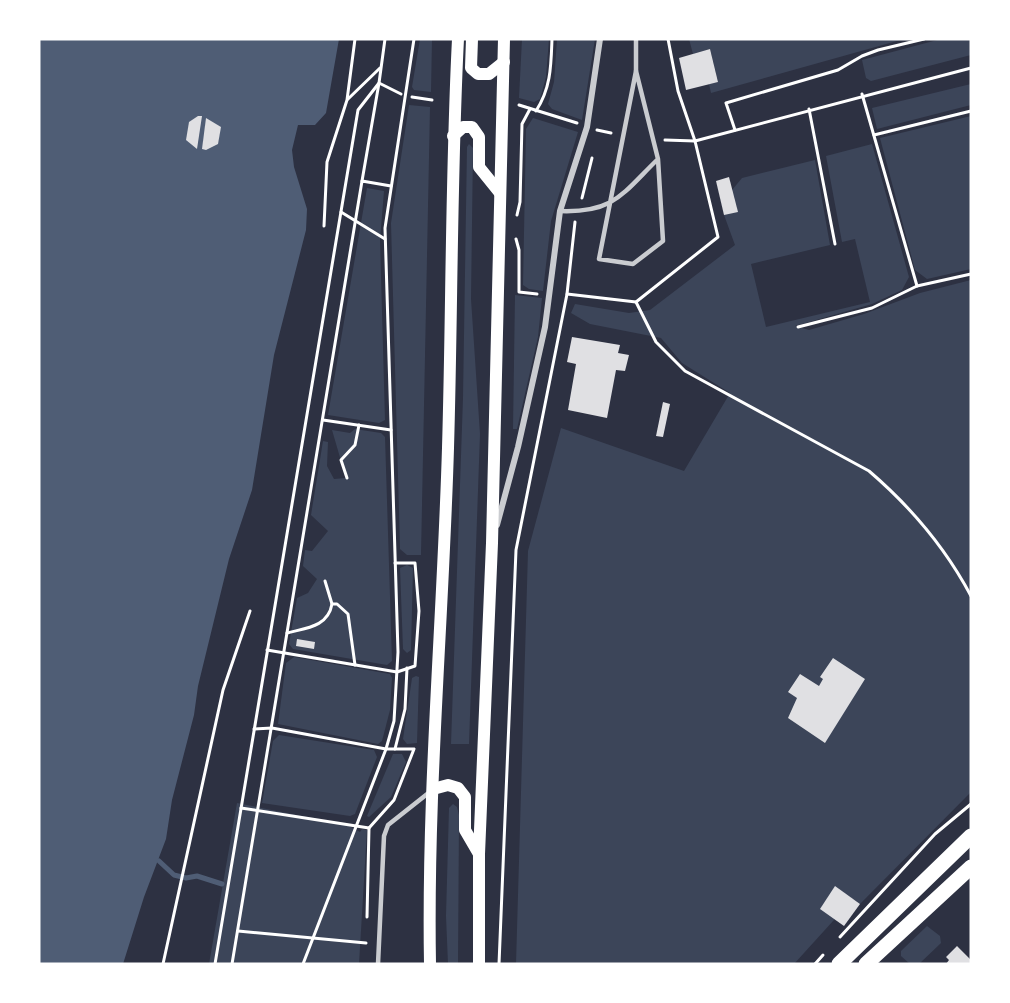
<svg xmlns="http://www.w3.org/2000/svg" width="1010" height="1003" viewBox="0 0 1010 1003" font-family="Barlow,sans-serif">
<rect width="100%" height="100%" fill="#2d3142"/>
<g fill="#3c4559">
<polygon points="420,39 432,39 431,92 414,90 412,87"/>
<polygon points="522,39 549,39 546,77 540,99 534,102 519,98"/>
<polygon points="557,39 595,39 582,120 552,109 548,104 554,82"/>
<polygon points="689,39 904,39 711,93 709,84 718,82 710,49 693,54"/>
<polygon points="941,39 971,39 971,55 871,81 866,78 862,60"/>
<polygon points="971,84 971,105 877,129 872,108"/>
<polygon points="409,105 430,107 421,555 407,555 400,549 391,223"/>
<polygon points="971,116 971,269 927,279 915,270 880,138"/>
<polygon points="533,118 578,132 551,221 543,291 529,289 523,285 526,129"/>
<polygon points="469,144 473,148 471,299 480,434 469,744 451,744 463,398 467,147"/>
<polygon points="872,144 909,277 902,290 872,304 795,326 809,330 864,314 920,293 971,280 971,792 860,904 853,899 794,964 516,964 528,551 561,428 684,471 730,393 682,363 661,338 590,324 571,313 575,304 629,313 650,310 735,245 724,215 732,190 742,178 815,160 830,245 751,264 766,327 870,302 855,239 842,242 826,156"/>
<polygon points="367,188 384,191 380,240 385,420 379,423 328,415"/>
<polygon points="515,295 542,298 538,337 517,429 513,429"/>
<polygon points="355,429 381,433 385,437 392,661 387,665 293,649 289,644 297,598 308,593 317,579 303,566 305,550 312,551 328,531 311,515 323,441 328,442 327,466 334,479 346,478 332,430 350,433"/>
<polygon points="407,565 413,568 411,650 407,653 403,649 400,568"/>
<polygon points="294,657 390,674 392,678 390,710 382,741 378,744 278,724 286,663"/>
<polygon points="416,676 419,677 417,743 407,744 403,739 412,678"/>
<polygon points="279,735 374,750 377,757 355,814 350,816 262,803 273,741"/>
<polygon points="393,754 402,754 406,762 391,797 369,817 367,816"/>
<polygon points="237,803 347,825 360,832 362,829 367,830 359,964 209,964"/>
<polygon points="453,804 457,807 459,815 458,964 448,964 446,916 449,808"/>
<polygon points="927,926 940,936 941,943 919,964 910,964 901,956 901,951"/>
</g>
<polygon fill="#4f5d75" points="39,39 339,39 326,113 315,125 298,125 292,150 294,167 307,209 306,230 274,355 252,490 229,559 198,686 194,715 172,800 166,839 144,897 123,964 39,964"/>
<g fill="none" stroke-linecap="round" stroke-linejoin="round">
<polyline stroke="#4f5d75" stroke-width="5" points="159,861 174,875 186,878 197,876 222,884"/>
</g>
<g fill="#e0e0e3">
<polygon points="710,49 718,82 686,90 679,58"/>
<polygon points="198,116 202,116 197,149 186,140 189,122"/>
<polygon points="206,118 221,127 218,144 206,150 202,149"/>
<polygon points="729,177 738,212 724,215 716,181"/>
<polygon points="572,337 620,345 618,353 629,355 625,371 616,370 607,418 568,410 576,364 567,362"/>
<polygon points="663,402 670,404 663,437 656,436"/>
<polygon points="297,639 315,642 314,649 296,646"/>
<polygon points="833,658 865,679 825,743 788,718 797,698 788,692 800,674 819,686 823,679 820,677"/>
<polygon points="835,886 860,904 844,926 820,909"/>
<polygon points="957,946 971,960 971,964 946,964 949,960 946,957"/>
</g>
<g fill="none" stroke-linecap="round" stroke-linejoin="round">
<g stroke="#fff" stroke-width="3">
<polyline points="862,94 917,286"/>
<polyline points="412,97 432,100"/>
<polyline points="348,99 380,68"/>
<polyline points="519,105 577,123"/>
<polyline points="809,109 835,244"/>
<path d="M536,111C551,88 551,66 552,39"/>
<polyline points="597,130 611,133"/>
<polyline points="735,130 726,103 838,70 862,56 878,50 924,39"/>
<polyline points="874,135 971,111"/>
<polyline points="665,140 695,141 678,91 668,39"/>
<polyline points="362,181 379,83 401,94"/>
<polyline points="582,198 592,158"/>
<polyline points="341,212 385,239"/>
<polyline points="517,215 520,202 522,124 530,109"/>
<polyline points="324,226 327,162 347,100 355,39"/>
<polyline points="516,239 519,250 519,292 537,294"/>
<polyline points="567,294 636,302 718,237 695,141 971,68"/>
<path d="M636,302L656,342L685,371L869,471C911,507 945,547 971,596"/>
<polyline points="798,327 872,308 917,286 971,274"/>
<polyline points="323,420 391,430"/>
<polyline points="347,478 341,460 355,445 359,425"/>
<polyline points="325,581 332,604"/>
<path d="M287,633C306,628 328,627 332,604H337L348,614L355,665"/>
<polyline points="267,650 397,672 415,666 419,611 415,563 395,563"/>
<polyline points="395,749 405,709 407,668"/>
<polyline points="241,808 369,828 394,800 414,749 386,749 272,728 254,729"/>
<polyline points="367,917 369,828"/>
<polyline points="238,931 366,943"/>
<polyline points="840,937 935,834 971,804"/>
<polyline points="163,964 223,690 250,611"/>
<polyline points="215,964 358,110 379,83 385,39"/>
<polyline points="232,964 362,181 391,186"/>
<polyline points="303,964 386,749 394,721 398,652 385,228 414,39"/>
<polyline points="499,964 516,550 567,294 575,222"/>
<polyline points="815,964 823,955"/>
</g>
<g stroke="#caccd0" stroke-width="4.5">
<polyline points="636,39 636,71"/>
<path d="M560,211C614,213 622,194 658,159L663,241L633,264L599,259L636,71L658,159"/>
<polyline points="378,964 384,836 388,825 431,791"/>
</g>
<polyline stroke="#caccd0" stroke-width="6" points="497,525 518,447 545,327 560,211 587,127 600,39"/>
<g stroke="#fff" stroke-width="12">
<polyline points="472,39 471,68 478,74 489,74 504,62"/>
<polyline points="453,136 463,127 472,127 479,137 479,167 500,193"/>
<polyline points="433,789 448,785 458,788 465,797 465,830 479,854"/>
<path d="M430,964C427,792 443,620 448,448C452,312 451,175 458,39"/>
<polyline points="479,964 479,854 492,543 504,39"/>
</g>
<g stroke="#fff" stroke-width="15">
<polyline points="839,964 971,836"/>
<polyline points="866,964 971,867"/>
</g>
</g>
<rect width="1010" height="1003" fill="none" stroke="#ffffff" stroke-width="81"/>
</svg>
